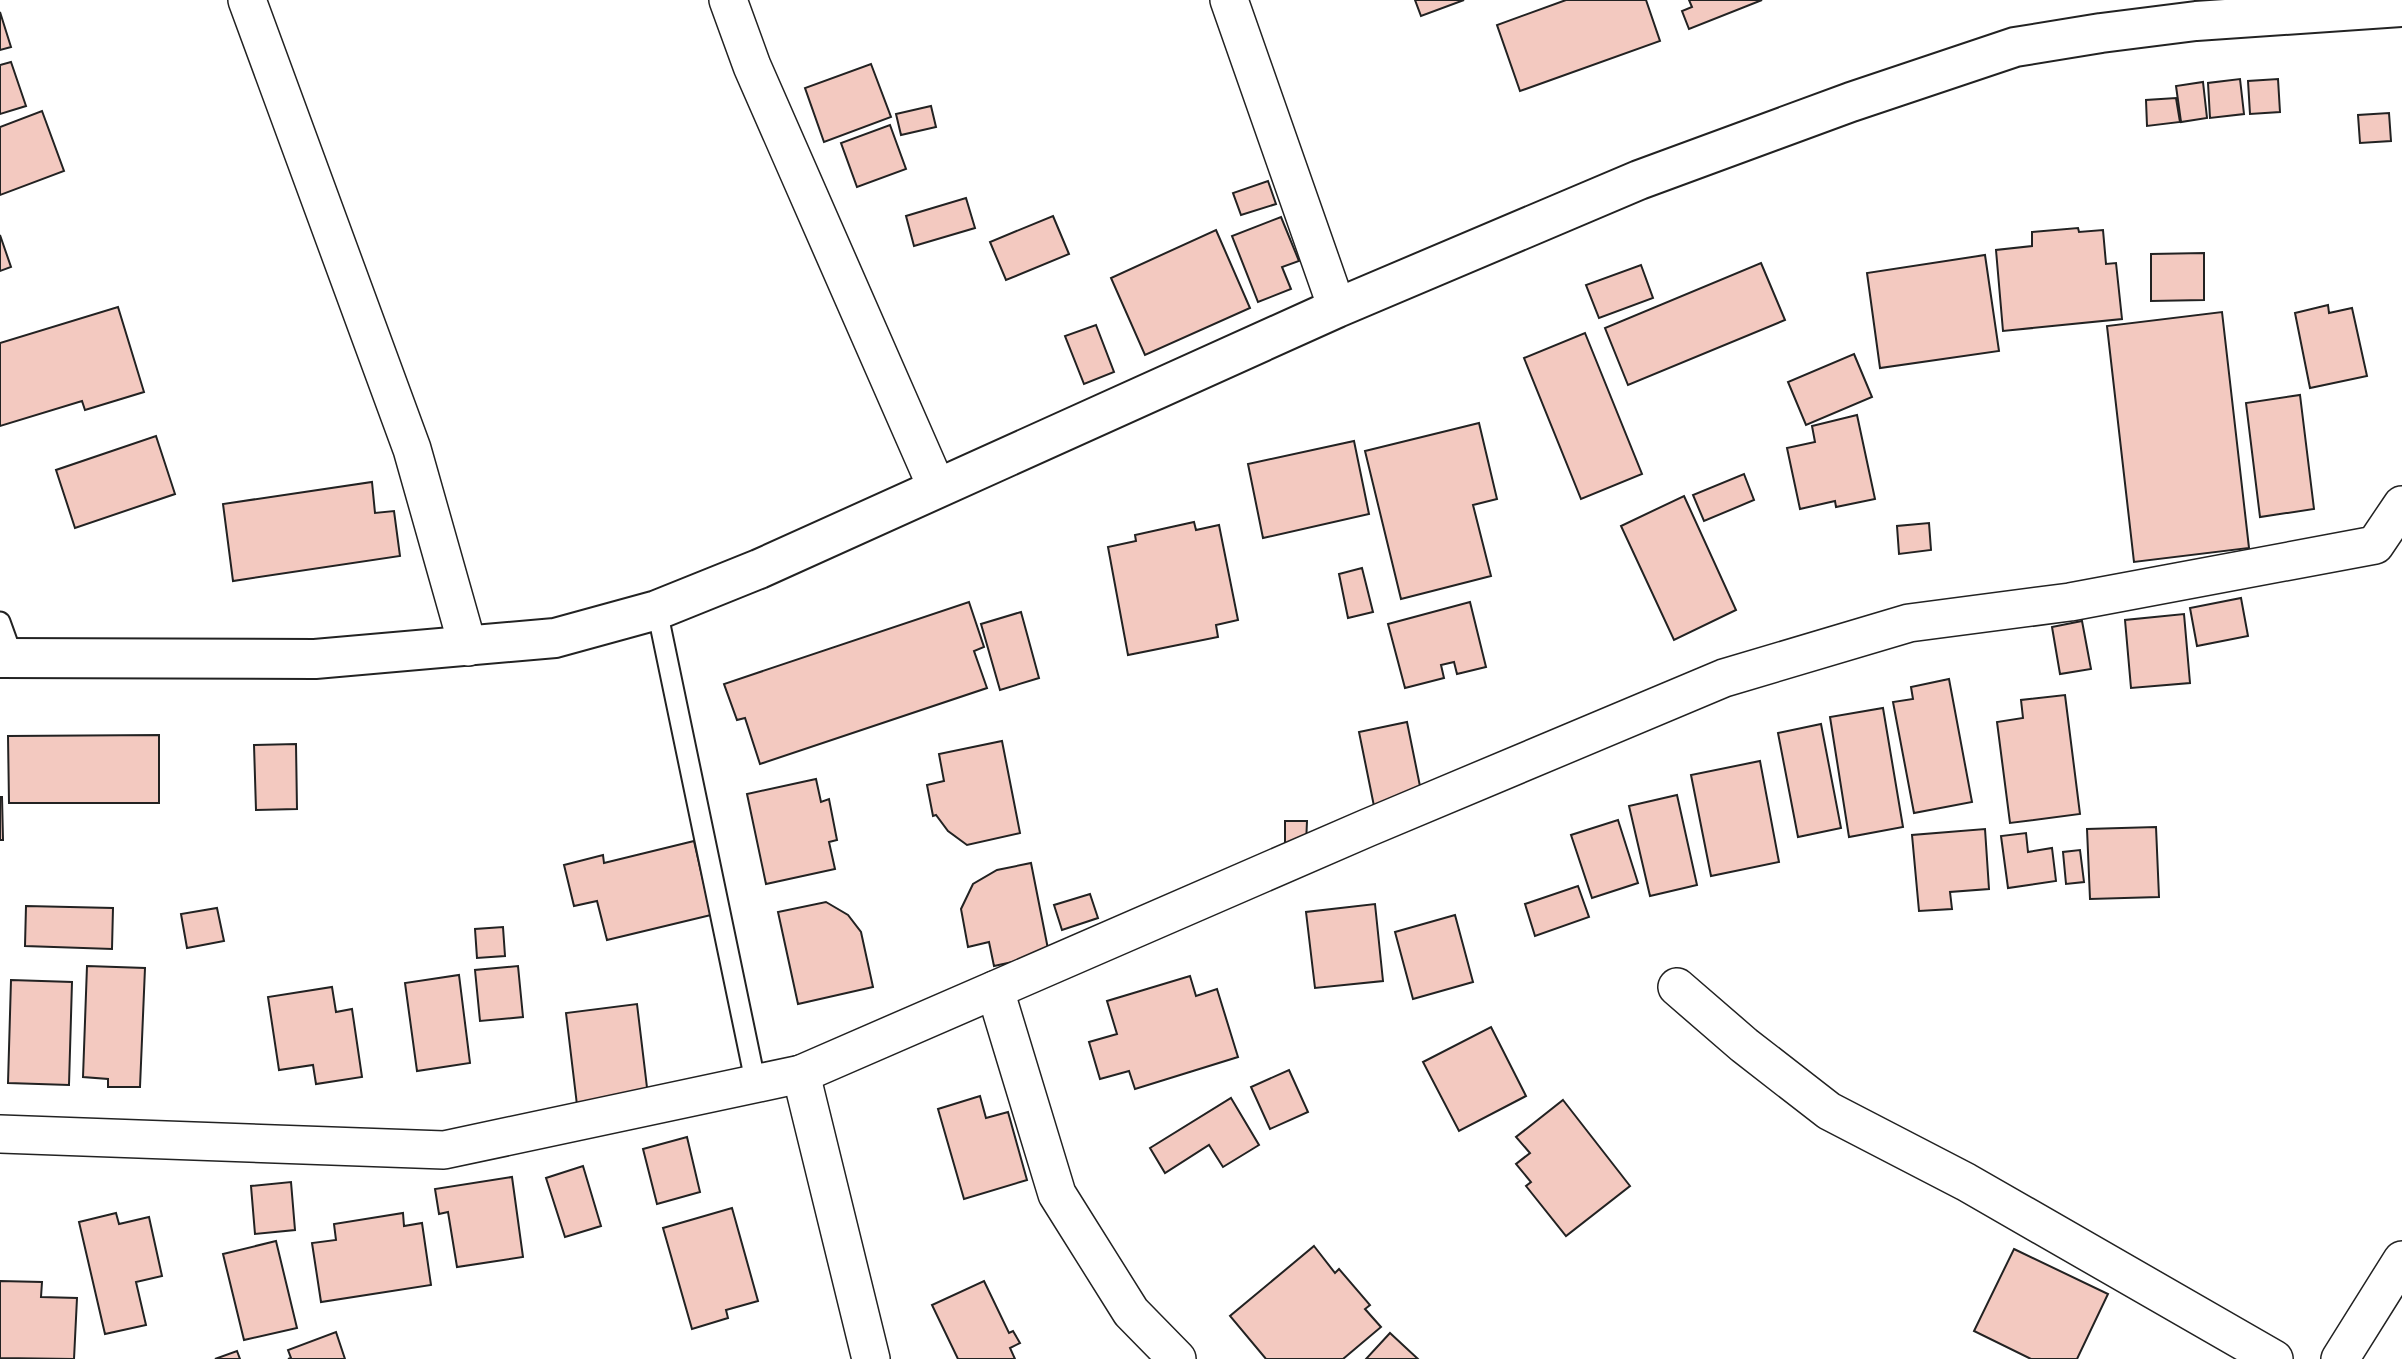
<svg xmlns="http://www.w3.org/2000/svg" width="2402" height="1359" viewBox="0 0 2402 1359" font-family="'Roboto Condensed',sans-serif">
<rect width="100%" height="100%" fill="#fff"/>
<g fill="#f3c9c0" stroke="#222" stroke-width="2">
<polygon points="1415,0 1464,0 1421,16"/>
<polygon points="1566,0 1646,0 1660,41 1520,91 1497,25"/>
<polygon points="1689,0 1762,0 1689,29 1682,11 1692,7"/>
<polygon points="0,12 11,47 0,50"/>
<polygon points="11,62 26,106 0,114 0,65"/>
<polygon points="871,64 891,117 824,142 805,88"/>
<polygon points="2240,79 2244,114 2210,118 2208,83"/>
<polygon points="2278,79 2280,112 2250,114 2248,81"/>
<polygon points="2203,82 2207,118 2181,122 2176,86"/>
<polygon points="2176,98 2180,122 2147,126 2146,100"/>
<polygon points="931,106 936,127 901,135 896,114"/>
<polygon points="42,111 64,171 0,195 0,127"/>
<polygon points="2389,113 2391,141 2360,143 2358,115"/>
<polygon points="890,125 906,169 857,187 841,143"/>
<polygon points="1268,181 1276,204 1241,215 1233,193"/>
<polygon points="966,198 975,228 914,246 906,216"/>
<polygon points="1053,216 1069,254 1006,280 990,242"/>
<polygon points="1281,217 1299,261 1282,267 1291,289 1258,302 1232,236"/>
<polygon points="2078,228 2079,232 2103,230 2106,264 2116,263 2122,319 2003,331 1996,250 2032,246 2032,232"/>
<polygon points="1216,230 1250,308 1145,355 1111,278"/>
<polygon points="0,235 11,267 0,271"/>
<polygon points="2204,253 2204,300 2151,301 2151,254"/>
<polygon points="1985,255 1999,351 1880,368 1867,273"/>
<polygon points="1761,263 1785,320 1628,385 1605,328"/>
<polygon points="1641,265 1653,298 1599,318 1586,285"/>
<polygon points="2328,305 2329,313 2352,308 2367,376 2310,388 2295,313"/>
<polygon points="118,307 144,392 85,410 82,401 0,426 0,343"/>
<polygon points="2222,312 2249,548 2134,562 2107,326"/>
<polygon points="1096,325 1114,372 1084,384 1065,336"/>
<polygon points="1585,333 1642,474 1581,499 1524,358"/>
<polygon points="1854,354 1872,397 1806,425 1788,382"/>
<polygon points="2300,395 2314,509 2260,517 2246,403"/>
<polygon points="1857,415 1875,499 1836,507 1835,501 1800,509 1787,448 1815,442 1812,426"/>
<polygon points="1479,423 1497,499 1473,505 1491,576 1401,599 1365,451"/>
<polygon points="156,436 175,494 75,528 56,470"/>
<polygon points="1354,441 1369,514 1263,538 1248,464"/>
<polygon points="1744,474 1754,500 1704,521 1693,495"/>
<polygon points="372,482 375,513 394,511 400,556 233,581 223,504"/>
<polygon points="1684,496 1736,610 1674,640 1621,526"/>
<polygon points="1194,522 1196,530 1219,525 1238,620 1216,625 1218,637 1128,655 1108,547 1136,541 1135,535"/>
<polygon points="1929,523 1931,550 1899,554 1897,526"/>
<polygon points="1362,568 1373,612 1348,618 1339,574"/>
<polygon points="2241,598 2248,636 2197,646 2190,608"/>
<polygon points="969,602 984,647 974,651 987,688 760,764 745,718 737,720 724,684"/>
<polygon points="1470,602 1486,667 1457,674 1454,662 1441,665 1444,678 1405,688 1388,624"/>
<polygon points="1021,612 1039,678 1000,690 981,624"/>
<polygon points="2184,614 2190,683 2131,688 2125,620"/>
<polygon points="2082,621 2091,669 2060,674 2052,627"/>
<polygon points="1949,679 1972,802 1914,813 1893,702 1913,699 1911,687"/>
<polygon points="2065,695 2080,814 2010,823 1997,722 2023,718 2021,700"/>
<polygon points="1883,708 1903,827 1849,837 1830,717"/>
<polygon points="1407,722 1423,801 1375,811 1359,732"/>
<polygon points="1821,724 1841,828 1798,837 1778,733"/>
<polygon points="159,735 159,803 9,803 8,736"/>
<polygon points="1002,741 1020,833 967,845 948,831 936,815 933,816 927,785 944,781 939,754"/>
<polygon points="296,744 297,809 256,810 254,745"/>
<polygon points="1760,761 1779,862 1711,876 1691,775"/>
<polygon points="816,779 821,802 829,799 837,840 829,842 835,869 766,884 747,794"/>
<polygon points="1677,795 1697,885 1650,896 1629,806"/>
<polygon points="0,797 2,797 3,840 0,840"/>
<polygon points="1618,820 1638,883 1592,898 1571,835"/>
<polygon points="1285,821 1307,821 1306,845 1285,844"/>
<polygon points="2156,827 2159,897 2090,899 2087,829"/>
<polygon points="1985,829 1989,889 1950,892 1952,909 1919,911 1912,835"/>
<polygon points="2026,833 2028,852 2052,848 2056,881 2008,888 2001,836"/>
<polygon points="694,841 711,915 607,940 597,901 574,906 564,865 603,855 604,863"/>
<polygon points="2080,850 2084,882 2066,884 2063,852"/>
<polygon points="1031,863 1049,954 994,966 989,942 968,947 961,909 973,884 997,870"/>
<polygon points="1578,886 1589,917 1535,936 1525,904"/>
<polygon points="1090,894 1098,918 1062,930 1054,905"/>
<polygon points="826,902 848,915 861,932 873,987 798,1004 778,912"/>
<polygon points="1375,904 1383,981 1315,988 1306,912"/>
<polygon points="26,906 113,908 112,949 25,946"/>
<polygon points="217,908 224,941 187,948 181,914"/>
<polygon points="1455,915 1473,982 1413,999 1395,932"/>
<polygon points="503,927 505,956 477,958 475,929"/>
<polygon points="87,966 145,968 140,1087 108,1087 108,1079 83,1077"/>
<polygon points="518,966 523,1017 480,1021 475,970"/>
<polygon points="459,975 470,1063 417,1071 405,983"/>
<polygon points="1190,976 1196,996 1217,989 1238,1057 1135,1089 1129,1071 1100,1079 1089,1042 1117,1034 1107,1001"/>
<polygon points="11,980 72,982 69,1085 8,1083"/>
<polygon points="332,987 336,1012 352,1009 362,1077 316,1084 313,1065 279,1070 268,997"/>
<polygon points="637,1004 648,1096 577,1105 566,1013"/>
<polygon points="1491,1027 1526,1096 1459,1131 1423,1062"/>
<polygon points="1289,1070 1308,1112 1270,1129 1251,1087"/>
<polygon points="980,1096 986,1118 1008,1112 1027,1180 964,1199 938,1109"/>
<polygon points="1231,1098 1259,1145 1223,1167 1209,1145 1165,1173 1150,1148"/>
<polygon points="1563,1100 1630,1186 1566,1236 1526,1186 1531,1182 1516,1164 1530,1153 1516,1137"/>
<polygon points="687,1137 700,1192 657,1204 643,1149"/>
<polygon points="583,1166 601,1226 565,1237 546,1178"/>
<polygon points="512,1177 523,1257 457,1267 448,1212 439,1214 435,1189"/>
<polygon points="291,1182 295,1230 255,1234 251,1186"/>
<polygon points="732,1208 758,1301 726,1310 728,1318 692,1329 663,1228"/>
<polygon points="116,1213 119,1224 149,1217 162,1276 136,1282 146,1325 105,1334 79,1222"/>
<polygon points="403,1213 404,1226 422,1223 431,1285 321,1302 312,1243 336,1240 334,1224"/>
<polygon points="276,1241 297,1328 244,1340 223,1254"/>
<polygon points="1314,1246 1335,1273 1339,1269 1370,1305 1365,1309 1381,1327 1343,1359 1266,1359 1230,1316"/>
<polygon points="2014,1249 2108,1294 2077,1359 2031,1359 1974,1331"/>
<polygon points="0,1281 42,1282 41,1297 77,1298 74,1359 0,1358"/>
<polygon points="984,1281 1009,1333 1013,1331 1020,1343 1010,1348 1015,1359 958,1359 932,1305"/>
<polygon points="336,1332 345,1359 288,1359 291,1358 288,1350"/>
<polygon points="1390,1333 1418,1359 1366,1359"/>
<polygon points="237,1351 240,1359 215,1359"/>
</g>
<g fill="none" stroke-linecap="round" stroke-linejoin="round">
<defs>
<g id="lane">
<polyline points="657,610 756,1085"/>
<polyline points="0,622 13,658"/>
</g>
<g id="street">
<polyline points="247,0 412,449 468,647"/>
<polyline points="728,0 752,66 937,488"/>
<polyline points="1229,0 1337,308"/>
<polyline points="1677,987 1744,1045 1829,1111 1966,1182 2274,1359"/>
<polyline points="995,990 1057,1194 1131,1312 1177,1359"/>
<polyline points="801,1074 871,1359"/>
<polyline points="0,1134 444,1150 801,1074 1367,828 1724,678 1909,623 2070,602 2375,545 2402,505"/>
<polyline points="2340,1359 2402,1260"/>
</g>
<polyline id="secondary" points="0,658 315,659 555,638 657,610 759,569 1337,308 1639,180 1851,102 2015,47 2101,33 2196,21 2402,7"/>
</defs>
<use href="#lane" stroke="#222" stroke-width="23"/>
<use href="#street" stroke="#222" stroke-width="40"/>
<use href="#secondary" stroke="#222" stroke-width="42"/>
<use href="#lane" stroke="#fff" stroke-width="19"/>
<use href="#street" stroke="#fff" stroke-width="37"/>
<use href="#secondary" stroke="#fff" stroke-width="38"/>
</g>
</svg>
